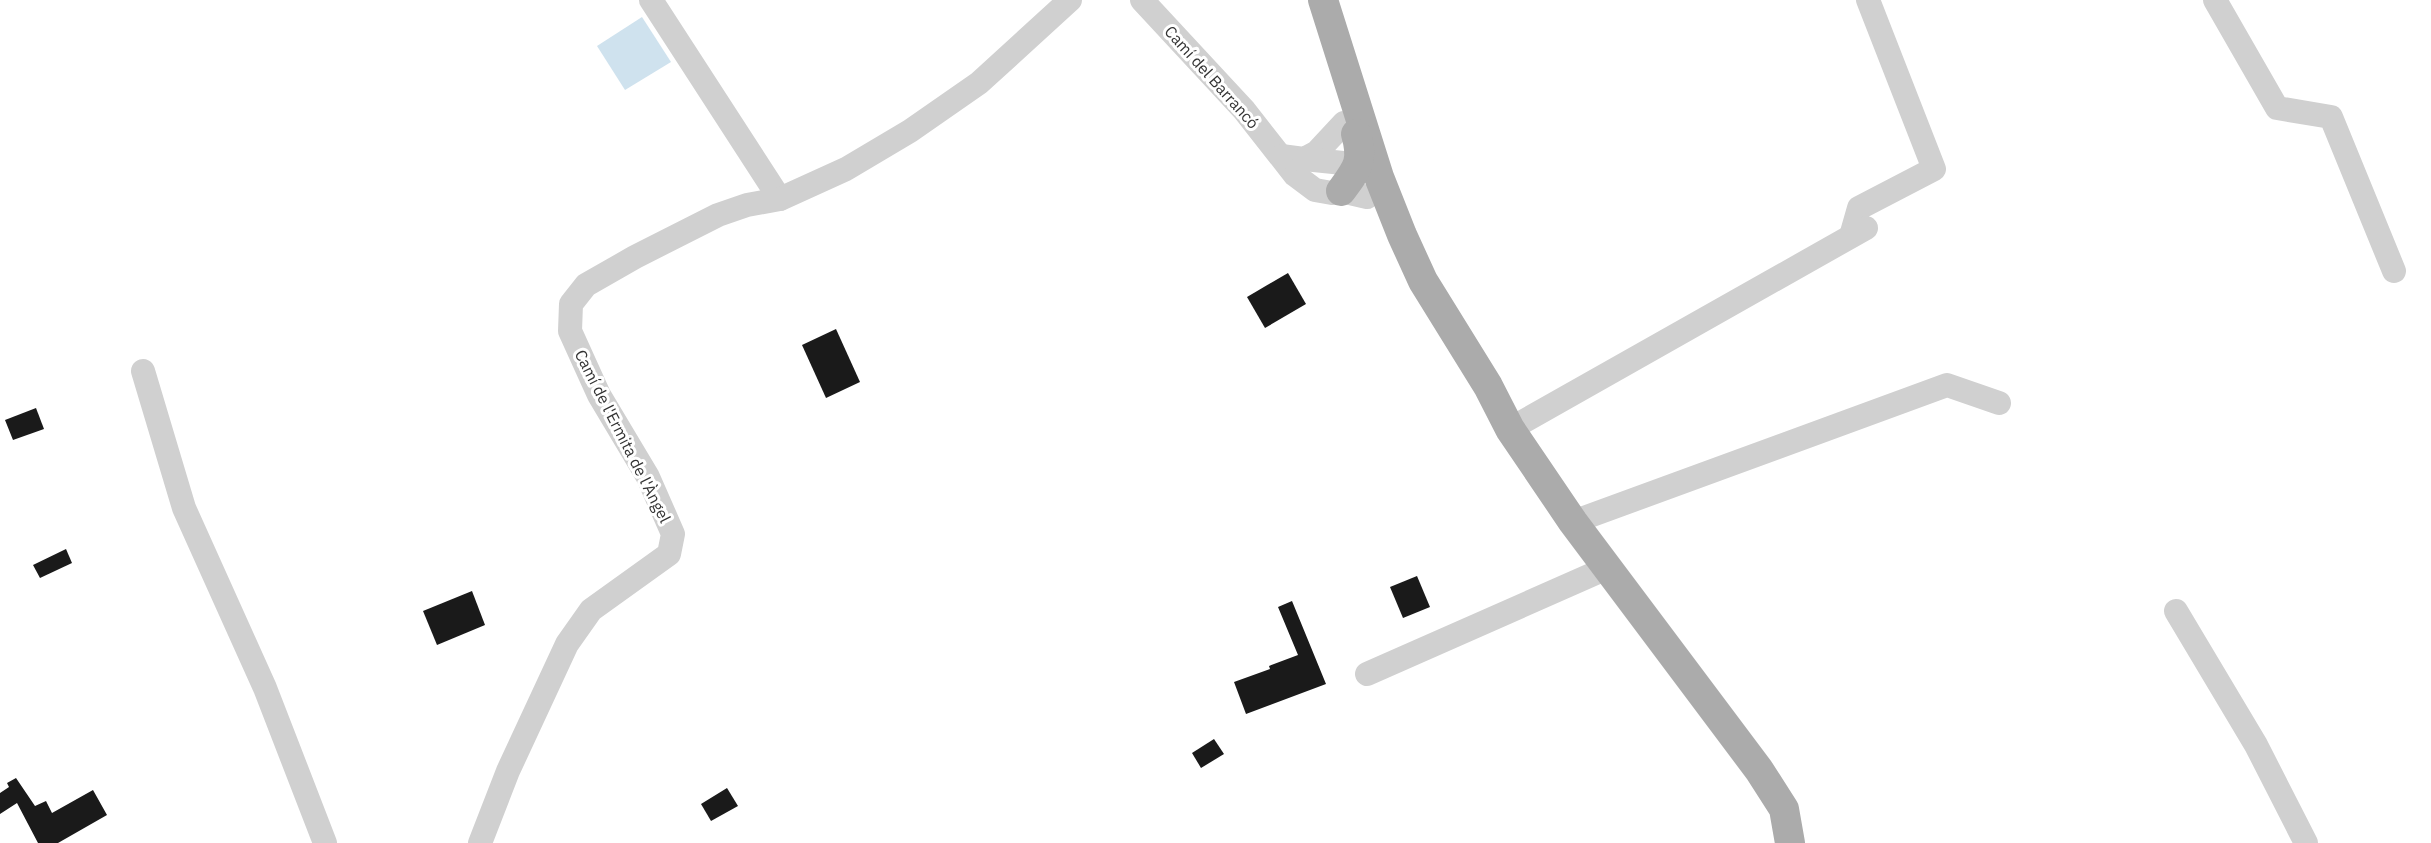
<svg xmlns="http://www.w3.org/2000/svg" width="2431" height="843" viewBox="0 0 2431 843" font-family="'IBM Plex Sans',sans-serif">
<rect width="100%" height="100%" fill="#fff"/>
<polygon fill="#cfe2ee" points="642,17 671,62 625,90 597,46"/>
<g fill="#1a1a1a">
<polygon points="1288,273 1306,304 1265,328 1247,297"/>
<polygon points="836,329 860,382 826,398 802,345"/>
<polygon points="36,408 44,429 13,440 5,420"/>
<polygon points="66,549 72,563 40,578 33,565"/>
<polygon points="1417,576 1430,607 1403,618 1390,587"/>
<polygon points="472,591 485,625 437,645 423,611"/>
<polygon points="1292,601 1326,684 1246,714 1234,682 1270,669 1269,666 1298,655 1278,607"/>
<polygon points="1214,739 1224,754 1201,768 1192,753"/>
<polygon points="16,778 35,806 46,801 52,813 93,790 107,815 58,843 38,843 17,803 0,814 0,793 9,787 7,783"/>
<polygon points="727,788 738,806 711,821 701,804"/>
</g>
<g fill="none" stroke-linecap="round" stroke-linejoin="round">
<g stroke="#d0d0d0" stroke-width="24">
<polyline points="651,0 780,199"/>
<polyline points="1142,0 1244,110 1295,175 1315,190 1332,193 1341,191 1367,197"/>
<polyline points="2215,0 2277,108 2331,117 2394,271"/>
<polyline points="1281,156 1304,159 1317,152 1344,123"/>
<polyline points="1304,159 1343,163"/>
<polyline points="1851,236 1859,208 1934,169 1868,0"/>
<polyline points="143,371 184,508 265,688 325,843"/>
<polyline points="1510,429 1866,228"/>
<polyline points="1573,522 1947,385 1999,403"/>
<polyline points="2176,611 2256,745 2306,843"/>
<polyline points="1367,674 1607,568"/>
<polyline points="480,843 508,771 567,644 591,610 669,554 673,534 648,477 599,395 570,331 571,304 586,285 635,257 718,215 747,205 780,199 846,169 910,131 979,83 1070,0"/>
</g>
<g stroke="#ababab" stroke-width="30">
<polyline points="1323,0 1379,177 1402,235 1423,281 1488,386 1510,429 1573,522 1759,770 1784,809 1790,843"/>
<path d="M1341,191C1357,169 1364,162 1356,134"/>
</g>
</g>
<g text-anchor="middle" stroke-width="6" stroke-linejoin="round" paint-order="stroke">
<g font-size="16" fill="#333" stroke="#fff">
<text transform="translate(1212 77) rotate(48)" y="6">Camí del Barrancó</text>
<text transform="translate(623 436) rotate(63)" y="6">Camí de l'Ermita de l'Àngel</text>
</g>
</g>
</svg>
